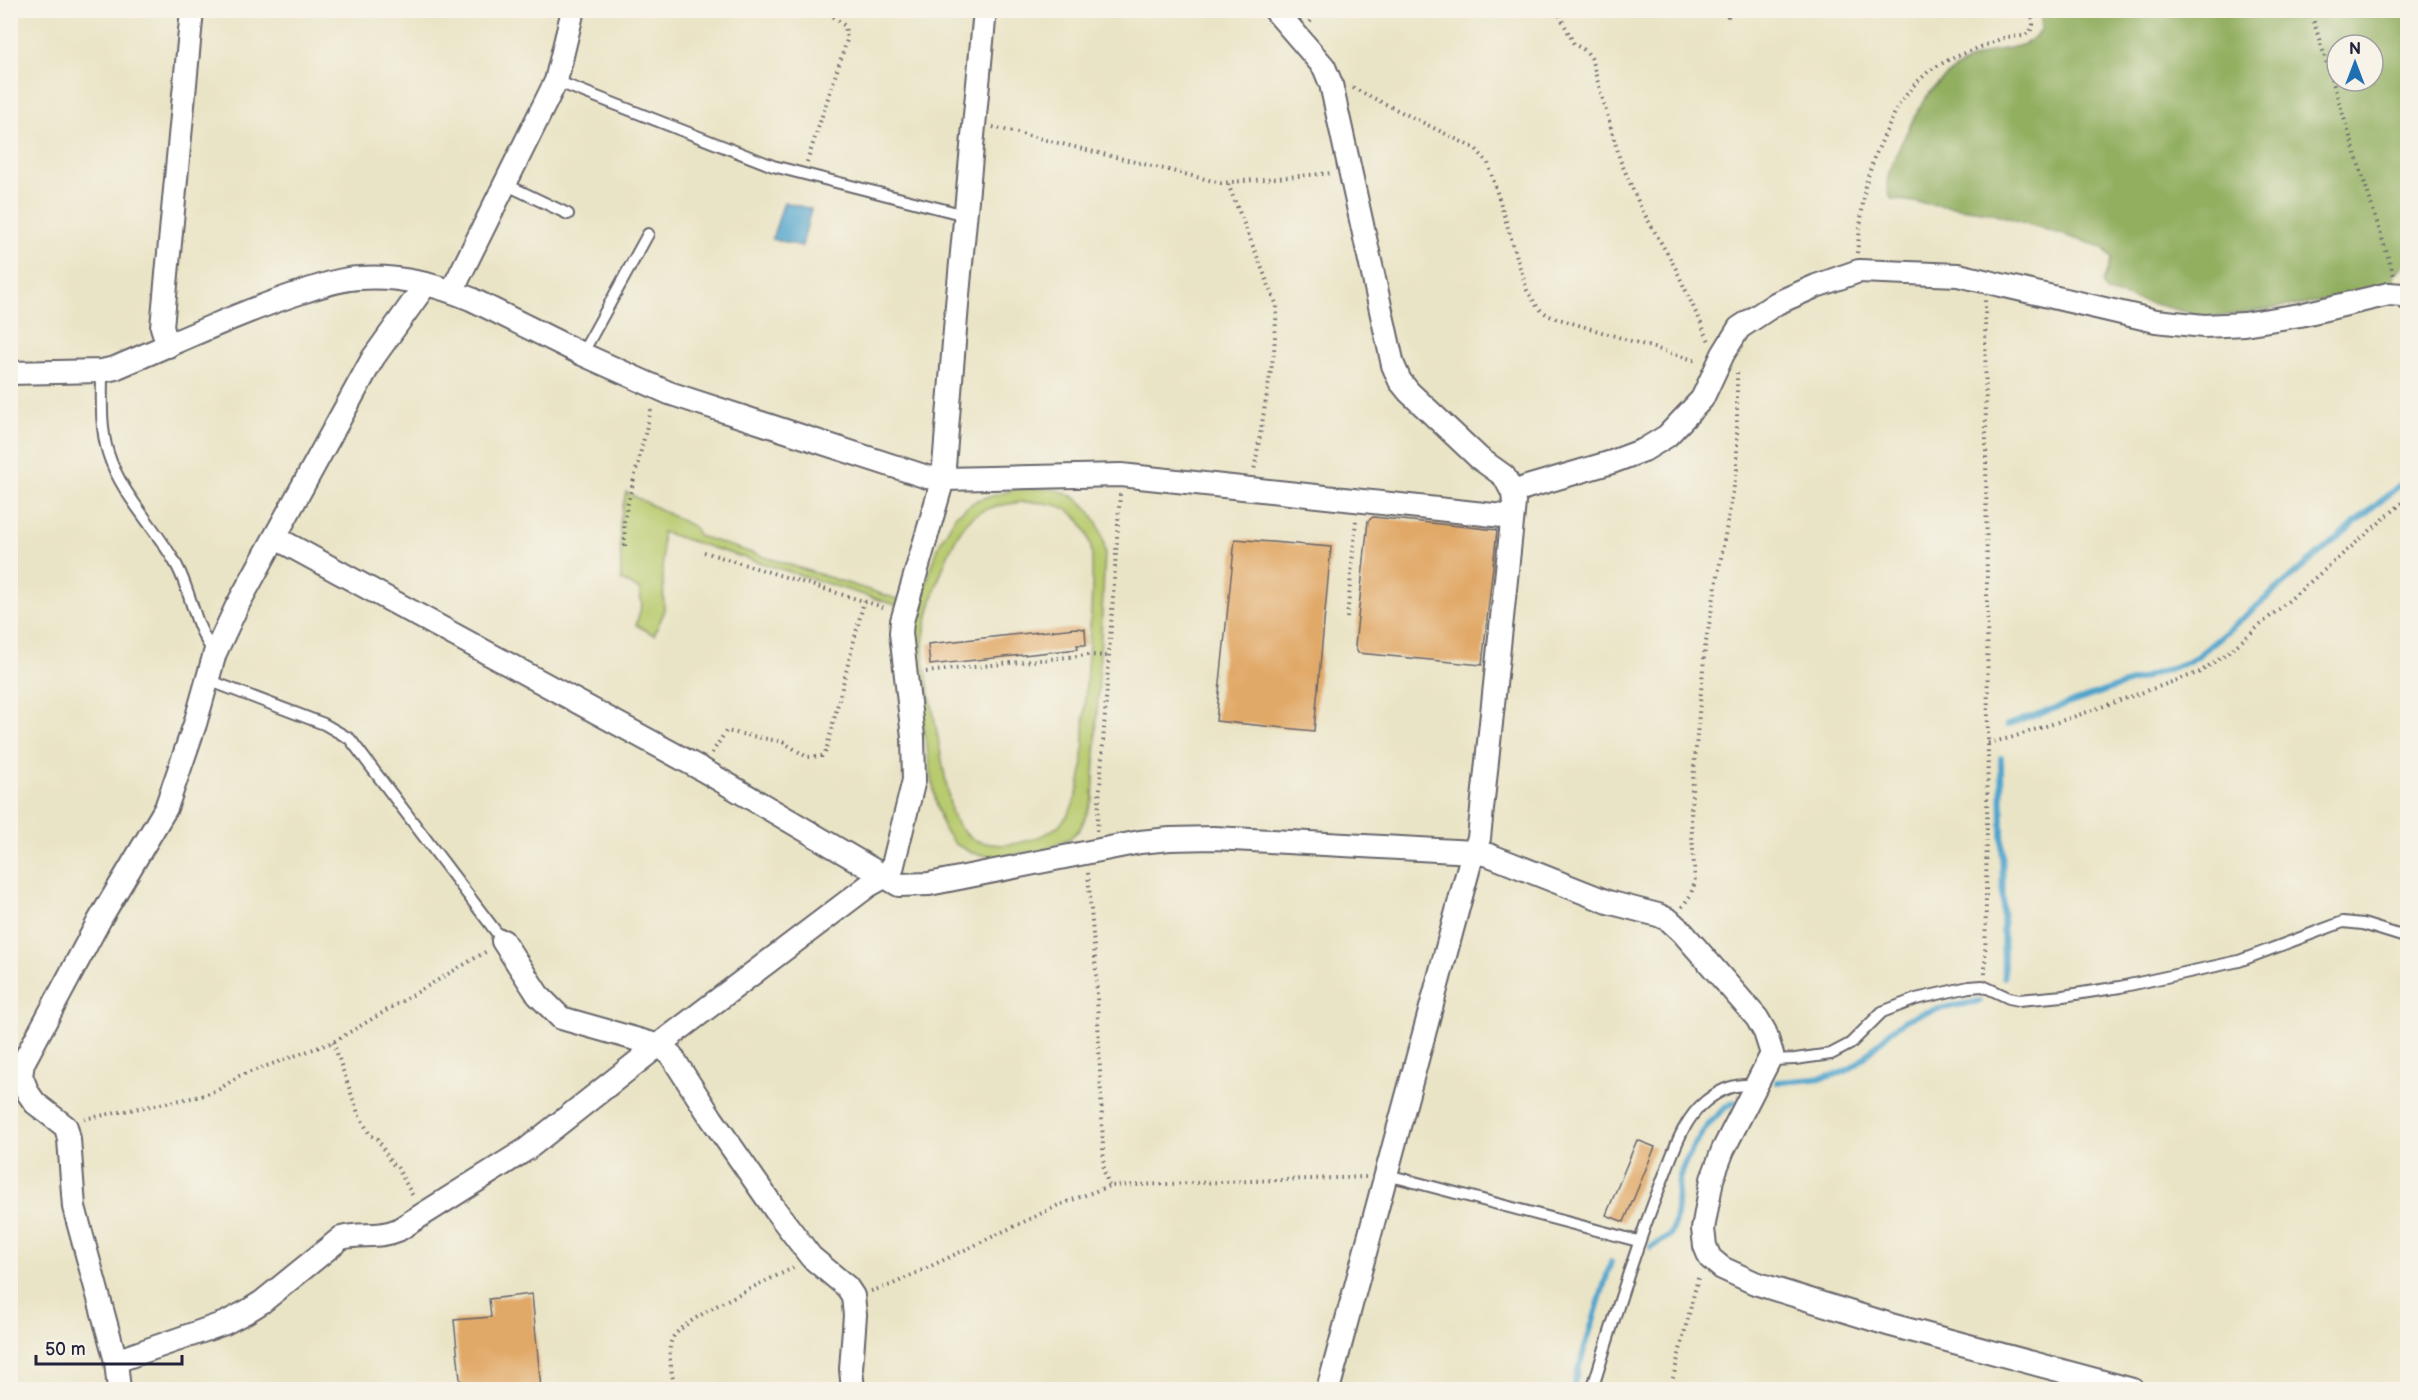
<svg xmlns="http://www.w3.org/2000/svg" width="2418" height="1400" viewBox="0 0 2418 1400" font-family="'Balsamiq Sans',sans-serif">
<rect width="100%" height="100%" fill="#f7f3e8"/>
<filter id="ink" filterUnits="userSpaceOnUse"><feTurbulence type="fractalNoise" baseFrequency=".0167" numOctaves="2"/><feDisplacementMap in="SourceGraphic" scale="12" xChannelSelector="R" yChannelSelector="G"/><feConvolveMatrix kernelMatrix="1 2 1 2 8 2 1 2 1" color-interpolation-filters="sRGB"/></filter>
<filter id="wash" filterUnits="userSpaceOnUse"><feTurbulence type="fractalNoise" baseFrequency=".008" numOctaves="4" result="noise"/><feDisplacementMap in="SourceGraphic" scale="24" xChannelSelector="R" yChannelSelector="G"/><feGaussianBlur stdDeviation="1.35" result="paint"/><feColorMatrix in="noise" values="0 0 0 0 0 0 0 0 0 0 0 0 0 0 0 0 0 1.4 0 .05"/><feComposite in="paint" operator="in"/></filter>
<g filter="url(#wash)">
<rect width="100%" height="100%" fill="#eae4c6"/>
<g fill="#b8cb6e" stroke="#6d7654" stroke-width="1.5" fill-rule="evenodd">
<path d="M1017,489C1031,489 1047,487 1060,491C1086,498 1103,525 1105,551L1093,799L1080,829L1070,838L1040,851L995,857L972,853L955,844L944,830L936,803L910,643L917,611L939,545L956,515L977,500ZM1023,502C1047,502 1070,503 1083,526C1089,535 1091,545 1092,556C1094,604 1087,654 1085,702C1083,737 1087,779 1070,811C1056,838 1010,850 981,842C968,838 958,827 952,815L925,667C924,660 923,652 923,644C926,614 949,533 974,516C989,506 1006,504 1023,502Z"/>
<polygon points="626,492 694,527 699,536 900,600 899,606 662,532 664,612 654,635 636,625 642,604 639,589 621,580 620,520"/>
</g>
<path fill="#92af61" stroke="#5a684e" stroke-width="1.5" fill-rule="evenodd" d="M2040,11H2407L2408,261L2394,275L2395,290L2209,318L2106,292L2103,282L2112,258L2102,247L1989,212L1892,199C1882,188 1890,167 1896,155C1919,106 1930,76 1984,54C1997,49 2012,49 2024,44C2031,41 2037,34 2042,29ZM2337,45H2373V81H2337Z"/>
<polygon fill="#50a4cc" stroke="#396384" stroke-width="1.5" points="784,202 811,209 802,246 772,239"/>
<g fill="none" stroke-linecap="round" stroke-linejoin="round">
<g stroke="#50a4cc" stroke-width="6">
<polyline points="2007,725 2188,662 2199,655 2408,478"/>
<polyline points="2001,758 2004,977"/>
<path d="M1777,1082C1802,1080 1837,1080 1857,1064C1874,1050 1886,1032 1904,1021C1926,1009 1956,1006 1980,1001"/>
<path d="M1651,1247C1657,1243 1666,1240 1670,1235C1679,1220 1676,1197 1679,1180C1685,1155 1712,1112 1735,1102"/>
<polyline points="1572,1390 1611,1262"/>
</g>
</g>
<g id="blocks">
<g fill="#e1a968">
<polygon points="1373,517 1497,530 1482,665 1358,653 1355,646 1368,521"/>
<polygon points="1235,539 1331,547 1314,731 1216,721"/>
<polygon points="1076,628 1085,629 1086,645 1077,645 1078,649 930,665 928,644"/>
<polygon points="1637,1140 1655,1147 1624,1222 1606,1215"/>
<polygon points="532,1294 541,1389 461,1389 454,1320 491,1317 489,1299"/>
</g>
</g>
</g>
<g filter="url(#ink)">
<use href="#blocks" fill-opacity="0" stroke="#68666c" stroke-width="1.5"/>
<g fill="none" stroke-linecap="round" stroke-linejoin="round">
<defs>
<g id="service">
<polyline points="556,81 773,166 965,215"/>
<polyline points="505,184 568,214"/>
<polyline points="582,354 648,234"/>
<path d="M102,371C102,398 100,427 108,453C121,495 156,527 177,566C192,594 194,628 215,653"/>
<polyline points="208,680 324,724 350,739 503,941"/>
<polyline points="1770,1060 1795,1059 1831,1054 1850,1044 1882,1012 1916,999 1969,987 1983,986 2009,998 2019,1000 2063,996 2120,987 2239,961 2343,922 2363,924 2408,938"/>
<polyline points="1386,1176 1399,1178 1638,1241"/>
<path d="M1592,1390C1614,1319 1635,1249 1662,1181C1673,1154 1682,1120 1706,1101C1722,1088 1735,1084 1756,1085"/>
</g>
<g id="minor">
<polyline points="1275,10 1324,67 1331,84 1393,365 1400,381 1409,392 1479,458 1504,476 1513,493 1514,503 1479,838 1470,863 1328,1390"/>
<polyline points="452,291 556,81 573,10"/>
<polyline points="168,346 162,327 192,10"/>
<path d="M10,373L102,371L115,368C177,342 238,313 302,292C320,286 340,279 359,278C398,275 435,284 471,299L582,354L669,393L927,477L943,479L1121,475L1512,517"/>
<polyline points="1513,493 1527,487 1612,462 1644,450 1667,436 1702,399 1723,354 1739,328 1777,303 1816,286 1859,271 1958,275 2156,321 2204,326 2244,324 2300,315 2389,294 2403,295 2408,299"/>
<polyline points="276,538 703,770 899,885 929,884 1140,842 1170,839 1214,838 1474,852 1489,855 1608,902 1658,915 1669,920 1683,933 1757,1018 1765,1032 1772,1054 1723,1150 1712,1179 1703,1229 1705,1246 1710,1258 1722,1268 1755,1283 1891,1325 2133,1390"/>
<polyline points="503,941 538,995 561,1018 660,1046 671,1055 712,1119 776,1211 811,1257 847,1287 853,1296 855,1315 851,1369 853,1390"/>
<path d="M116,1361L225,1323L246,1312L262,1302L341,1238C361,1232 377,1239 398,1230L527,1149L669,1037L868,886L884,877L892,869L914,780L913,737L901,633L902,621L943,479L957,305L985,10"/>
<polyline points="119,1390 116,1361 74,1207 69,1139 66,1127 35,1103 28,1093 21,1076 23,1063 100,919 166,808 195,724 215,653 237,606 373,358 426,284"/>
</g>
</defs>
<use href="#service" stroke="#68666c" stroke-width="14"/>
<use href="#minor" stroke="#68666c" stroke-width="26"/>
<g stroke="#68666c" stroke-width="4" stroke-dasharray="1.5 4.5" stroke-linecap="butt">
<polyline points="1557,10 1574,44 1586,51 1591,58 1620,160 1641,208 1675,267 1709,341"/>
<polyline points="1728,10 1728,20"/>
<polyline points="2310,10 2394,276"/>
<polyline points="1310,22 1319,10"/>
<polyline points="1353,88 1476,149 1488,163 1527,290 1538,308 1549,316 1697,361"/>
<polyline points="993,127 1221,183 1332,173"/>
<polyline points="807,162 847,40 845,26 825,10"/>
<polyline points="1228,184 1277,306 1274,352 1254,471"/>
<polyline points="1857,253 1865,186 1874,158 1898,106 1913,86 1929,71 1950,59 2006,37 2023,36 2030,32 2033,25 2032,10"/>
<polyline points="625,546 624,519 652,406"/>
<polyline points="704,552 886,608"/>
<polyline points="1347,618 1356,520"/>
<polyline points="926,672 1088,655 1109,656"/>
<polyline points="1988,743 2010,738 2076,716 2200,672 2230,651 2408,498"/>
<polyline points="712,753 726,731 783,742 807,757 822,756 826,751 864,601"/>
<polyline points="1097,831 1120,494"/>
<polyline points="1088,873 1096,971 1104,1171 1109,1186"/>
<polyline points="1682,907 1690,896 1695,882 1691,818 1692,792 1705,647 1737,469 1737,373"/>
<polyline points="1985,974 1988,743 1985,300"/>
<polyline points="333,1042 358,1113 370,1135 378,1139 391,1163 397,1167 414,1198"/>
<polyline points="84,1119 201,1096 218,1090 239,1076 333,1042 487,951"/>
<polyline points="871,1291 891,1285 1059,1205 1109,1186 1366,1177"/>
<path d="M675,1390C673,1375 666,1353 672,1339C682,1318 771,1279 795,1267"/>
<polyline points="1670,1390 1699,1274"/>
</g>
<use href="#service" stroke="#fff" stroke-width="10"/>
<use href="#minor" stroke="#fff" stroke-width="22"/>
</g>
</g>
<rect width="2418" height="1400" fill="none" stroke="#f7f3e8" stroke-width="36"/>
<g transform="translate(2355 63)"><circle r="28" fill="#f7f3e8" stroke="#a29fa3" stroke-width="1.5"/>
<path d="M0-4.5L10 22L0 15L-10 22Z" fill="#1f6fb2"/>
<text y="-9" font-size="16" font-weight="bold" text-anchor="middle" fill="#22223b">N</text>
</g>
<path d="M36 1355v9h146v-9" fill="none" stroke="#22223b" stroke-width="3"/>
<text x="45" y="1355" font-size="18" fill="#22223b" stroke="#f7f3e8" stroke-width="4.5" paint-order="stroke">50 m</text>
</svg>
